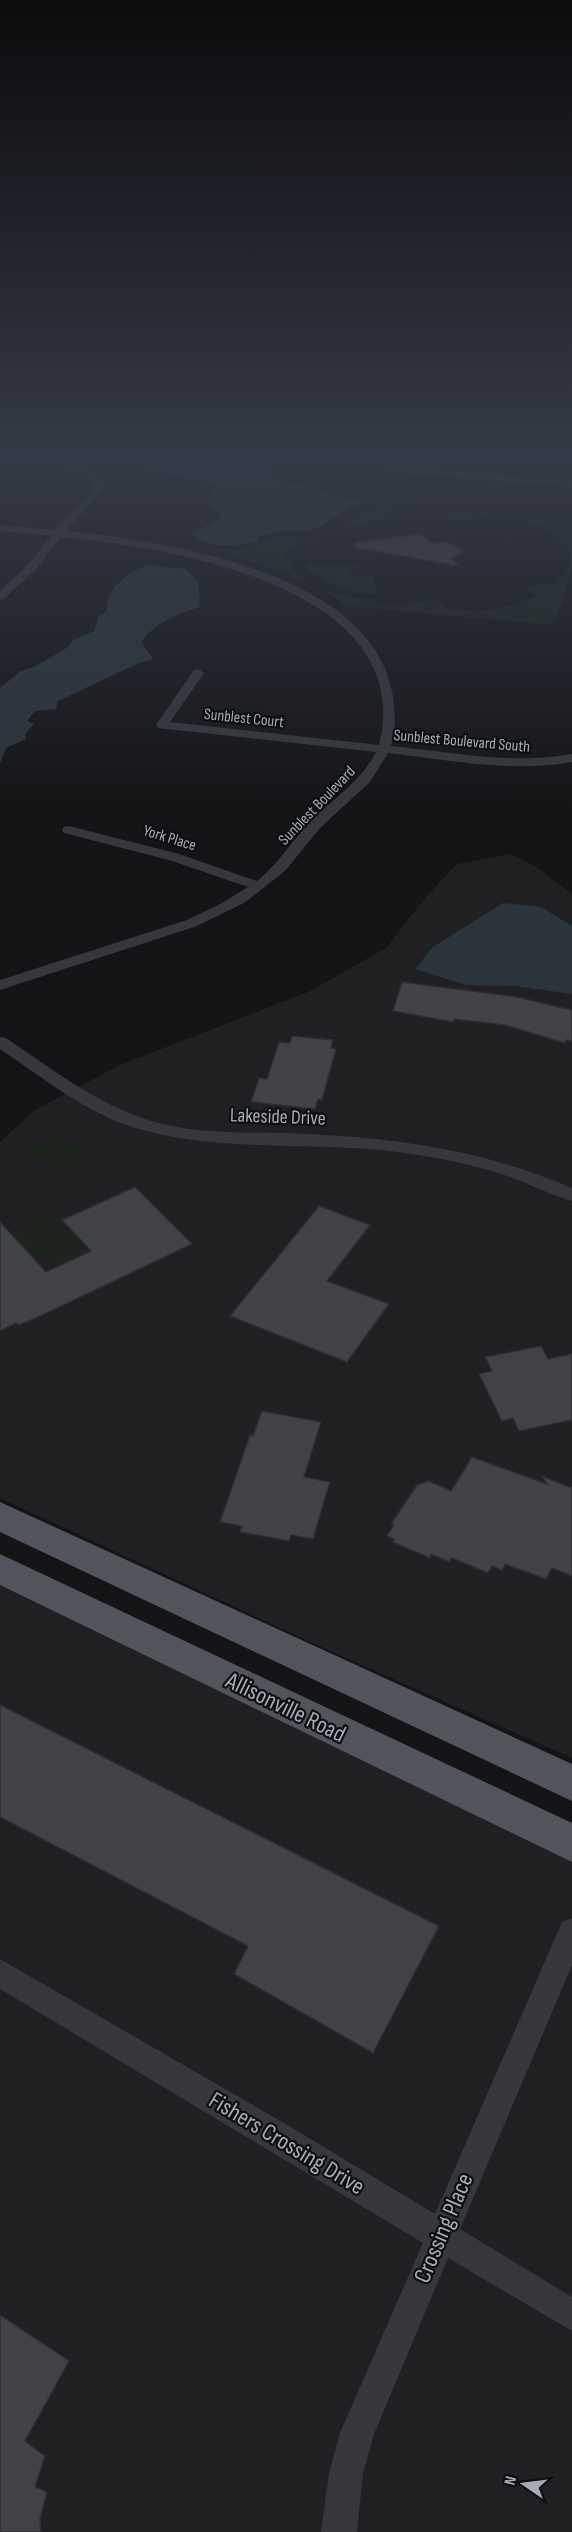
<svg xmlns="http://www.w3.org/2000/svg" width="572" height="2532" viewBox="0 0 572 2532" font-family="'Sofia Sans Condensed',sans-serif">
<rect width="100%" height="100%" fill="#141416"/>
<g fill="#202023">
<polygon points="510,854 535,866 572,894 572,1758 308,1641 0,1498 0,1142 35,1110 120,1065 308,992 386,948 425,898 457,864"/>
<polygon points="0,1579 572,1855 572,2532 0,2532"/>
</g>
<g fill="#1c241d">
<path d="M375,507L471,511L572,520V568L563,601L553,625L348,606L325,592L376,601L378,606L438,600L447,610C459,609 470,612 481,611C499,609 521,603 538,595L527,590L528,587L541,584L554,586L567,572L571,555C559,532 537,523 513,516L507,518L484,516L466,521L442,518L443,512L420,510L419,513L397,514L396,518C362,521 309,534 282,556L291,559L292,569L299,575L300,579L229,554L268,538H313L346,527L350,519Z"/>
<path d="M308,562L328,565L362,564L348,572L359,578L381,574L372,579L379,594C354,597 329,583 309,571L306,567Z"/>
<path d="M58,1139L87,1149L83,1165C64,1176 51,1167 32,1158L31,1150L39,1144Z"/>
<polygon points="49,1215 64,1231 70,1229 87,1246 71,1253 75,1258 57,1267 46,1255 31,1261 10,1233"/>
</g>
<g fill="#2a343a">
<path d="M137,458C164,458 264,454 279,473L276,478L283,482L314,487L331,496L354,498L362,501V504L350,506L330,521L310,531H281L257,537L258,541C236,547 213,548 193,537L194,532L219,520L220,514L207,504V499L216,486L213,483C186,477 160,477 135,463Z"/>
<path d="M147,565L186,569L198,582L200,607C177,614 156,622 141,642L153,659L139,663L58,701L56,709L35,711L27,721L34,724L25,734L26,739L6,748L0,763V688L21,671L36,666L68,647L73,640L94,631L99,616L107,610C106,588 129,572 147,565Z"/>
<polygon points="503,903 541,907 572,926 572,994 515,986 466,985 415,969 433,947"/>
</g>
<g fill="#404246" stroke="#2e2e32" stroke-width="1.5">
<polygon points="420,534 434,544 447,542 463,551 451,559 459,566 355,547 355,543"/>
<polygon points="402,982 517,997 572,1010 572,1041 566,1040 565,1043 505,1025 454,1019 453,1022 393,1011"/>
<polygon points="292,1036 333,1040 331,1048 336,1049 322,1100 318,1099 315,1109 251,1102 259,1078 267,1079 279,1042 290,1043"/>
<polygon points="135,1187 192,1244 36,1318 19,1325 16,1323 0,1331 0,1222 46,1272 91,1251 62,1220"/>
<polygon points="319,1206 370,1225 327,1281 389,1304 347,1362 230,1316"/>
<polygon points="541,1346 548,1359 572,1354 572,1420 519,1431 513,1418 502,1421 479,1374 492,1371 485,1357"/>
<polygon points="262,1411 321,1422 304,1477 330,1482 313,1539 291,1535 289,1541 240,1532 242,1526 220,1522 250,1435 253,1436"/>
<polygon points="472,1457 547,1484 542,1476 572,1488 572,1576 552,1568 546,1579 505,1564 502,1570 492,1566 488,1573 452,1558 449,1562 431,1554 430,1558 392,1542 394,1539 387,1536 394,1525 391,1524 417,1485 429,1481 451,1491"/>
<polygon points="0,1705 439,1926 373,2053 234,1974 248,1946 0,1817"/>
<polygon points="0,2315 69,2361 25,2441 45,2456 35,2487 47,2492 40,2519 41,2532 0,2532"/>
</g>
<g fill="none" stroke-linecap="round" stroke-linejoin="round">
<g fill="#35373b" fill-rule="evenodd">
<path d="M11,458C41,458 88,453 104,486L97,498L65,531C166,541 374,572 393,696C395,713 396,729 391,746C451,752 512,765 572,754V762C511,773 449,760 388,753L370,782L320,828L285,871L244,903L197,926L0,990V980L187,920L222,903L248,887L169,860L64,833L62,830L64,827L69,826L179,854L257,881C278,864 291,842 310,822C332,799 361,782 376,752L158,728L156,725L194,670L198,669L204,673L170,722L379,745C419,586 167,547 61,537L35,570L4,599L0,600V591L27,566L51,536L0,531V525L55,530L90,495L94,486C79,454 32,471 11,458Z"/>
<polygon points="340,458 360,458 412,468 572,481 572,487 412,474"/>
<path d="M0,1037L6,1038C51,1068 95,1103 148,1120C198,1136 254,1131 306,1134C398,1138 487,1151 572,1188V1201C549,1195 527,1182 504,1175C472,1164 439,1158 406,1153C314,1140 207,1155 121,1123C77,1106 39,1075 0,1049Z"/>
<polygon points="572,1918 572,1965 460,2229 572,2297 572,2331 448,2258 374,2434 363,2473 357,2532 321,2532 329,2473 340,2433 423,2243 0,1989 0,1959 284,2123 435,2214 562,1922"/>
</g>
<g fill="#51545a" fill-rule="evenodd">
<polygon points="0,1502 572,1764 572,1801 0,1532"/>
<polygon points="0,1554 572,1823 572,1862 0,1585"/>
</g>
</g>
<linearGradient id="sky" x2="0" y2="1"><stop stop-color="#0b0b0c"/><stop offset="0.56" stop-color="#343a47"/><stop offset="1" stop-color="#343a47" stop-opacity="0"/></linearGradient>
<rect width="572" height="813" fill="url(#sky)"/>
<g text-anchor="middle" stroke-width="4.5" stroke-linejoin="round" paint-order="stroke">
<g font-size="16" fill="#a5acb7" stroke="#0f0f11">
<text transform="translate(244 717) rotate(6)" y="6">Sunblest Court</text>
<text transform="translate(462 740) rotate(5)" y="6">Sunblest Boulevard South</text>
<text transform="translate(316 805) rotate(-46)" y="6">Sunblest Boulevard</text>
<text transform="translate(170 837) rotate(17)" y="6">York Place</text>
</g>
<g font-size="20" fill="#a5acb7" stroke="#0f0f11">
<text transform="translate(278 1116) rotate(2)" y="7">Lakeside Drive</text>
</g>
<g font-size="24" fill="#a5acb7" stroke="#0f0f11">
<text transform="translate(286 1707) rotate(26)" y="8">Allisonville Road</text>
<text transform="translate(287 2143) rotate(31)" y="8">Fishers Crossing Drive</text>
<text transform="translate(443 2228) rotate(-67)" y="8">Crossing Place</text>
</g>
</g>
<g transform="translate(524 2484) rotate(284)" stroke="#0f0f11" stroke-width="4.5" paint-order="stroke">
<path d="M0-4.5L10 22L0 15L-10 22Z" fill="#a5acb7"/>
<text y="-9" font-size="16" font-weight="bold" text-anchor="middle" fill="#a5acb7">N</text>
</g>
</svg>
